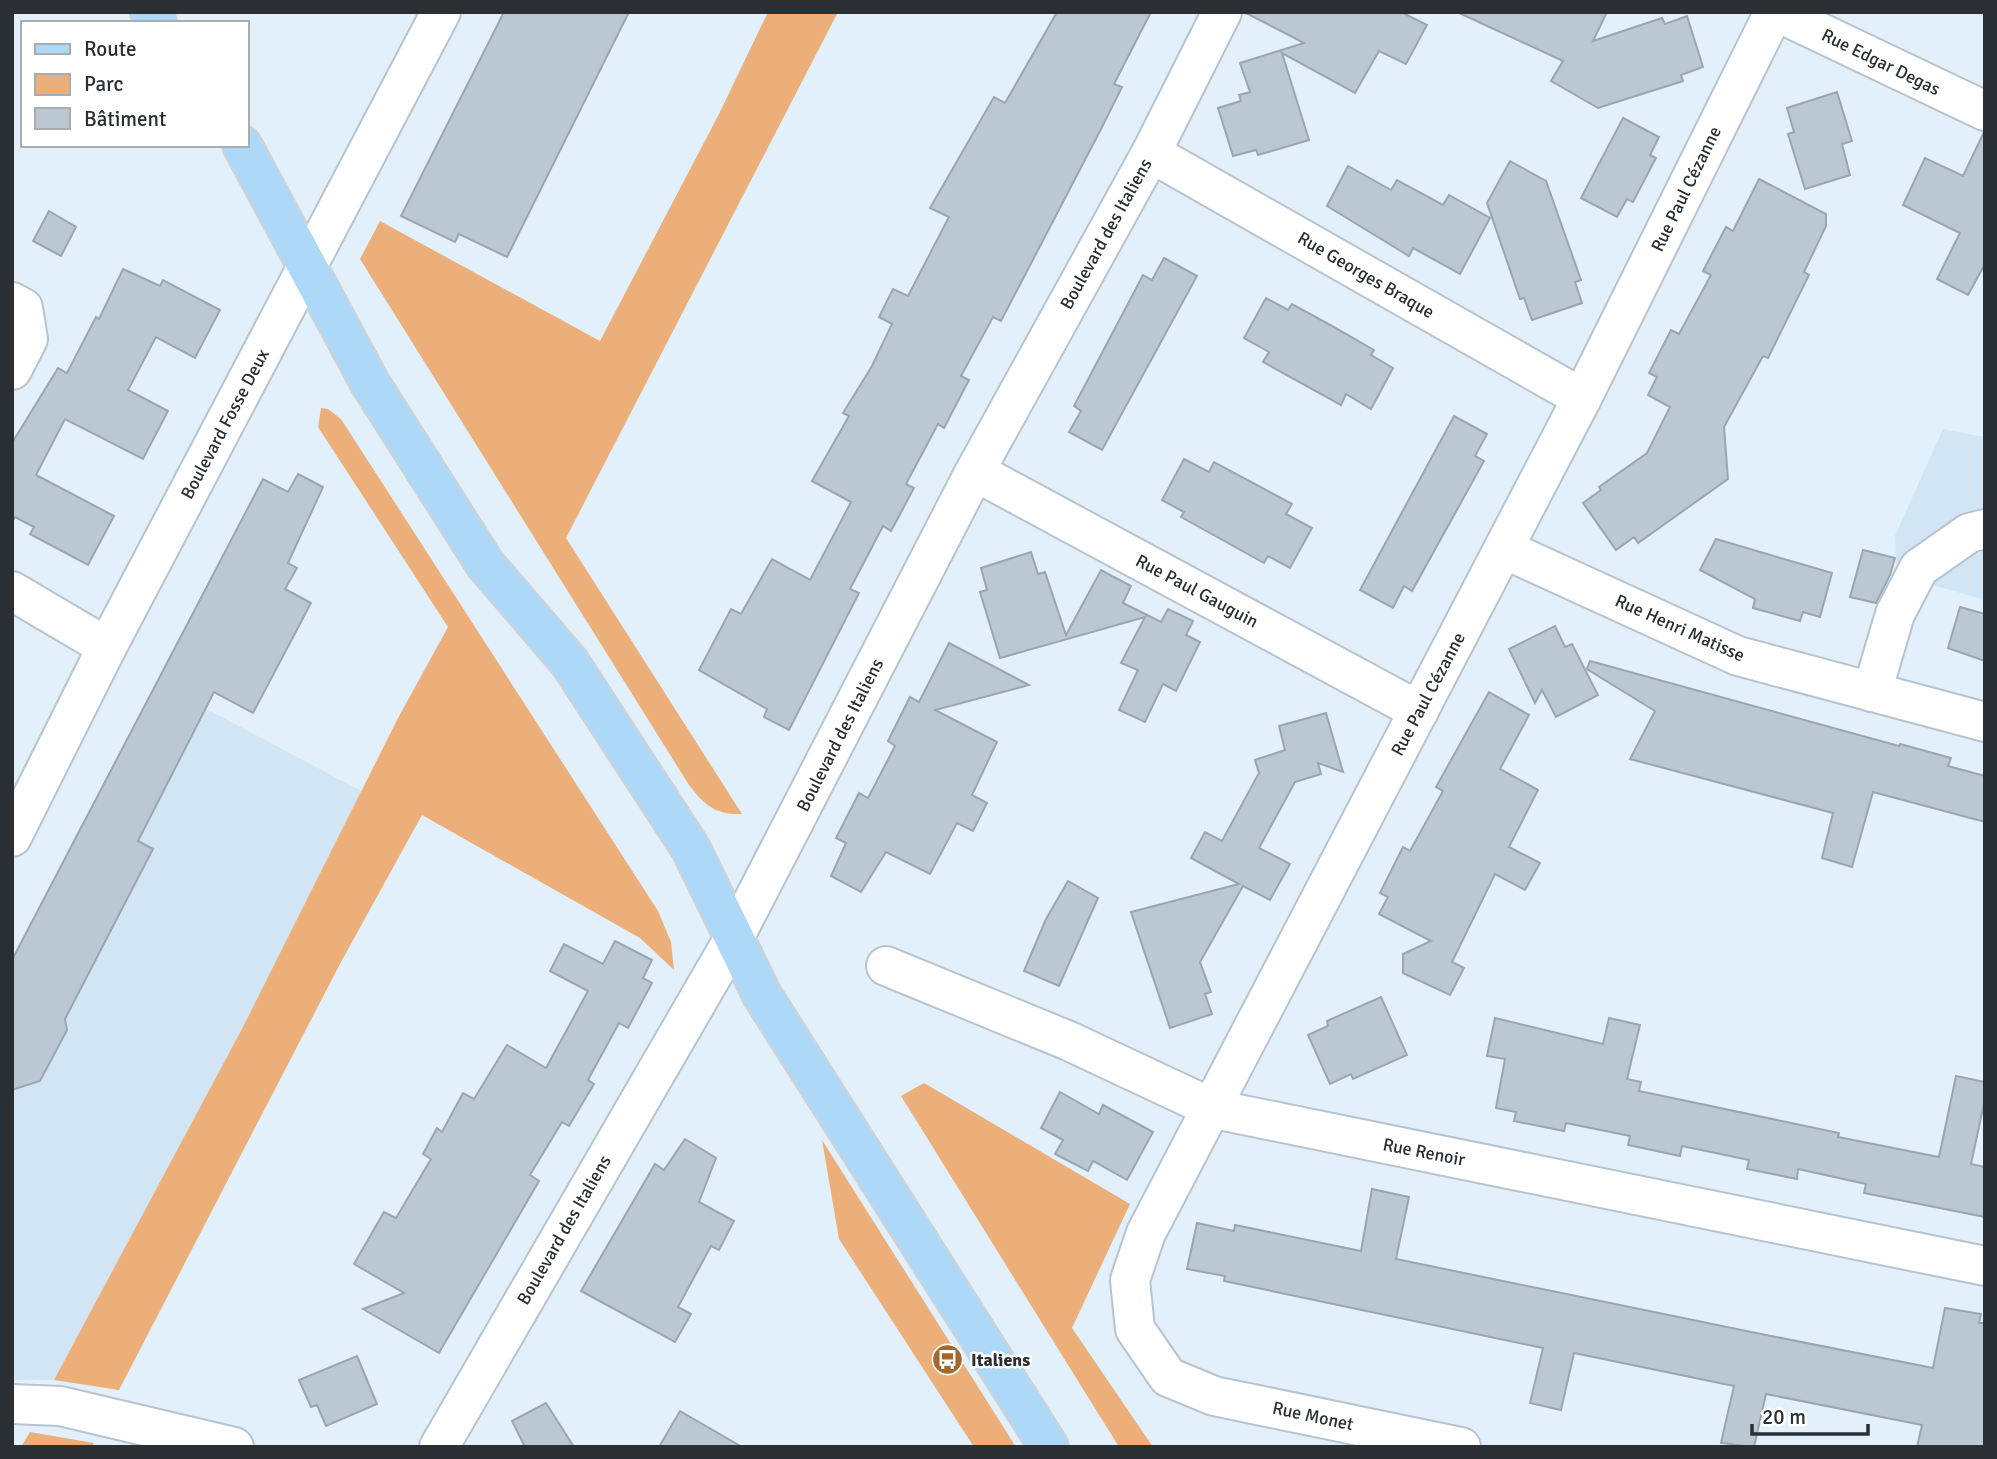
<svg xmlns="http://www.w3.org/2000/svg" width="1997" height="1459" viewBox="0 0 1997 1459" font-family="Signika,sans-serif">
<rect width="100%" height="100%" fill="#e2f0fb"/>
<g fill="#d1e5f5">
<polygon points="1943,429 1985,437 1985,600 1897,575 1895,536"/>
<polygon points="156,682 363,792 244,1025 54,1380 12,1380 12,960"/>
</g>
<g fill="#ecaf7a">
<path d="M768,12H838L566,538L742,814C716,815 705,806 689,785L360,259L380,221L600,341L719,114Z"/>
<polygon points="321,408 328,409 341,419 658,911 671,942 674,970 640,938 422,815 341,962 119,1390 54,1380 244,1025 398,718 448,627 318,427"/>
<polygon points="924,1083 1130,1204 1072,1328 1153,1447 1119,1447 901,1096"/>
<polygon points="822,1140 1016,1447 974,1447 839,1239"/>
<polygon points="30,1432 94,1443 92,1447 21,1447"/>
</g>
<g fill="#bbc8d3" stroke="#99a6b0" stroke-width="2">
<polygon points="504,12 629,12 507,257 459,234 455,242 401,216"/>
<polygon points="1057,12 1151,12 1114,84 1122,87 1100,131 1001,321 993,317 961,376 969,380 944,428 938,424 906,484 914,488 891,531 883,526 850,589 859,593 789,730 764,717 767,709 699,670 731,609 741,614 772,559 810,580 851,502 812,481 849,416 843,413 872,366 892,324 879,317 893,289 908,296 949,217 930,208 994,97 1005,103"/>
<polygon points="1244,12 1401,12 1427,25 1406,64 1379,51 1355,93 1282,53 1309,140 1258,155 1256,150 1233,156 1218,108 1241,101 1239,95 1250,92 1240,63 1304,43"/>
<polygon points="1457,12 1607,12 1593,41 1662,18 1665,24 1687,16 1703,67 1681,75 1683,81 1598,108 1551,81 1563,61"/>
<polygon points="1837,92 1852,141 1842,144 1850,175 1805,189 1788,134 1794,132 1787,108"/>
<polygon points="1623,118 1659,137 1650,155 1656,158 1633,202 1627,199 1617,217 1581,198"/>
<polygon points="1984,132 1985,264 1968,295 1937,279 1960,233 1903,205 1925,158 1963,176"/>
<polygon points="1510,161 1546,181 1581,280 1575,282 1582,303 1532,320 1524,298 1520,299 1487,203"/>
<polygon points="1348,166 1391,190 1397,180 1443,205 1449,195 1490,218 1460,274 1413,248 1409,256 1327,206"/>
<polygon points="1759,179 1826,214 1826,226 1804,272 1809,275 1768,358 1763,356 1724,427 1728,479 1638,543 1634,537 1616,550 1583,503 1601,490 1599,487 1647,453 1670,407 1648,395 1657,377 1649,373 1671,330 1679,334 1711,275 1703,271 1726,227 1733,231"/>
<polygon points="49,211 76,227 61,256 33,241"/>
<polygon points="1164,258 1197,276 1102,450 1069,432 1081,411 1074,406 1143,275 1152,280"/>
<polygon points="123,269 160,286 163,280 220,310 195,358 156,337 128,390 168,411 143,459 65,419 36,475 114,516 88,565 30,534 34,527 15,517 12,522 12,443 58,368 67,373 96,317 99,319"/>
<polygon points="1266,298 1288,310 1292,304 1332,326 1374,350 1371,355 1393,368 1371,409 1346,394 1341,405 1263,362 1269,352 1244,338"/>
<polygon points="1454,416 1487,434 1475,456 1484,461 1412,591 1404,586 1393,608 1360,590"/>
<polygon points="1184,459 1209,472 1214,462 1292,504 1286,514 1312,528 1290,568 1268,556 1264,563 1181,517 1184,512 1162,500"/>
<polygon points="298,474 323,487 288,563 297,568 285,589 311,603 253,713 214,692 138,841 153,849 65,1019 67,1030 40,1081 12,1090 12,960 263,479 288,492"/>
<polygon points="1716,539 1832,573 1820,617 1803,612 1800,621 1753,608 1755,599 1700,570"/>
<polygon points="1863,550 1895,558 1890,575 1876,603 1850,597"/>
<polygon points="1031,552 1038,574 1045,572 1066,635 1101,570 1131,586 1123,603 1161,622 1168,609 1193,621 1186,635 1200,642 1176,691 1163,684 1145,722 1119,710 1138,670 1121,663 1145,617 1000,658 980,592 987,590 981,568"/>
<polygon points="1960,607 1985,614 1985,661 1948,648"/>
<polygon points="1555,626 1565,647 1572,644 1598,695 1556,717 1542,690 1535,703 1509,649"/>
<polygon points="949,643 1029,685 935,710 997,742 972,795 987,803 973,831 957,823 930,874 886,852 861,892 831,876 846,843 836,838 859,793 868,798 895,746 888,741 910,697 919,702"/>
<polygon points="1590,661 1899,746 1900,744 1951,758 1948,766 1985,776 1985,822 1873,792 1852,867 1822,858 1833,813 1630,759 1655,711 1587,669"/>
<polygon points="1489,692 1529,715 1500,769 1538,790 1509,847 1540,863 1525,890 1495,874 1452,962 1464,968 1450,995 1403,973 1403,954 1431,941 1379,914 1388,897 1380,893 1403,847 1410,851 1443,791 1436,787"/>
<polygon points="1326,713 1343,772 1318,763 1321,774 1295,782 1259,848 1290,864 1270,900 1243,886 1200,962 1211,992 1205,994 1212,1014 1170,1028 1131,912 1239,884 1191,858 1205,832 1222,841 1259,773 1255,760 1285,750 1279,726"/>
<polygon points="1068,881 1098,898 1059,986 1024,971 1046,919"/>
<polygon points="615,941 652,960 643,978 652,983 628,1028 619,1023 588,1080 594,1084 569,1126 562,1122 530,1175 539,1181 439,1353 363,1309 404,1293 354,1264 384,1212 396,1218 431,1159 423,1154 437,1128 442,1132 463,1093 474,1099 507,1045 546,1068 588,991 550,971 564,944 603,964"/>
<polygon points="1381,997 1407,1055 1353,1079 1351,1074 1330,1084 1308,1035 1328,1026 1327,1021"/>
<polygon points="1495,1018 1603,1044 1609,1018 1640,1025 1627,1079 1641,1082 1639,1091 1839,1133 1838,1137 1939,1157 1956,1076 1985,1082 1985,1099 1971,1164 1985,1167 1985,1217 1864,1193 1866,1184 1798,1169 1797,1179 1747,1169 1749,1160 1682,1146 1680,1156 1628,1145 1630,1136 1566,1123 1564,1131 1514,1121 1516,1112 1496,1108 1505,1059 1487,1056"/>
<polygon points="1060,1092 1099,1114 1103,1105 1153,1132 1127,1180 1093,1161 1088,1171 1055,1154 1063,1140 1041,1128"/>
<polygon points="685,1139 716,1158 699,1202 734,1221 719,1250 711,1246 678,1307 691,1314 675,1342 581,1291 655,1164 664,1170"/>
<polygon points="1372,1189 1409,1197 1396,1259 1761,1334 1933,1368 1945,1308 1981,1314 1979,1323 1985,1323 1985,1447 1917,1447 1922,1425 1766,1394 1754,1447 1721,1443 1734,1386 1574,1353 1561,1410 1530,1403 1543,1348 1224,1281 1225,1276 1187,1269 1197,1223 1234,1231 1235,1225 1361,1251"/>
<polygon points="357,1356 377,1404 326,1426 317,1405 311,1407 299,1380"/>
<polygon points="546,1403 574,1447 525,1447 512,1421"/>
<polygon points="680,1411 692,1418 742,1447 659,1447"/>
</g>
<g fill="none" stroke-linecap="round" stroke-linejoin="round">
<defs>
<g id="minor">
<polyline points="1777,12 1985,111"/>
<polyline points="1151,153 1582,398"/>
<polyline points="12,302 23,308 28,339 12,370"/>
<polyline points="973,475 987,478 1419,711"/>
<polyline points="1504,549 1738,656 1985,722"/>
<polyline points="12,591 107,647"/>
<polyline points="1872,692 1895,614 1919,568 1969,533 1985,529"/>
<polyline points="12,837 107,647 441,12"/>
<polyline points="886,966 1069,1041 1214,1109 1985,1266"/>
<polyline points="12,1404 60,1406 234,1447"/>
<polyline points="439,1447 734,938 973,475 1151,153 1222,12"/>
<polyline points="1461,1447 1214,1396 1168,1377 1135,1329 1130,1280 1146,1233 1582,398 1774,12"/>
</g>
<g id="major">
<polyline points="150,12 157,23"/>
<polyline points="242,145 370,383 485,564 570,663 691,849 762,995 1049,1447"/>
</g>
</defs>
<use href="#minor" stroke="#b7c4cf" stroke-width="42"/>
<use href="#major" stroke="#d0d1d2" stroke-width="42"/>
<use href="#minor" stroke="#fff" stroke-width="38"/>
<use href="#major" stroke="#aed8f7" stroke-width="38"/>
</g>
<defs>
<symbol id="bus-disc" viewBox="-11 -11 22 22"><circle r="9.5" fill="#a5682c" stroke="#fff"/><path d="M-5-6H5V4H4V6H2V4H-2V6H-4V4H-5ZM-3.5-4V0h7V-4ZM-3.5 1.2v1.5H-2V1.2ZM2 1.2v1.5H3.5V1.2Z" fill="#fff"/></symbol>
</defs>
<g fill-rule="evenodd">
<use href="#bus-disc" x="930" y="1342" width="35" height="35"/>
</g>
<g text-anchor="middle" stroke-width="5" stroke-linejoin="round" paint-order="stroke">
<g font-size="18" fill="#2a2f33" stroke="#fff">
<text transform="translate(1881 62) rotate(26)" y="6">Rue Edgar Degas</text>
<text transform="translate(1686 189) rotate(-64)" y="6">Rue Paul Cézanne</text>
<text transform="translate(1106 234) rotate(-61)" y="6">Boulevard des Italiens</text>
<text transform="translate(1366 275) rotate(30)" y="6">Rue Georges Braque</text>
<text transform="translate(225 424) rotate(-62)" y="6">Boulevard Fosse Deux</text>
<text transform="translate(1197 591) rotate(28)" y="6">Rue Paul Gauguin</text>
<text transform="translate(1680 628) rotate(24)" y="6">Rue Henri Matisse</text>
<text transform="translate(1428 694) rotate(-62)" y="6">Rue Paul Cézanne</text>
<text transform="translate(840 735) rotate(-63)" y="6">Boulevard des Italiens</text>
<text transform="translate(1424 1152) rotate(11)" y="6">Rue Renoir</text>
<text transform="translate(564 1230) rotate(-60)" y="6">Boulevard des Italiens</text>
<text transform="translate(1313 1416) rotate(12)" y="6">Rue Monet</text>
</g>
<g font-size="18" font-weight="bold" fill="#2a2f33" stroke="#fff" text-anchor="start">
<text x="971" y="1366">Italiens</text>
</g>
</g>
<rect width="1997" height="1459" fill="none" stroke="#2a2f33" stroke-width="28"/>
<rect x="21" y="21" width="228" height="126" fill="#ffffff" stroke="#aaacad" stroke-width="2"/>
<rect x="35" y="44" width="35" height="10" fill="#aed8f7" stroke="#aaacad" stroke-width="2"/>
<text x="84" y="56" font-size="21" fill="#2a2f33">Route</text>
<rect x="35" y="74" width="35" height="21" fill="#ecaf7a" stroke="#aaacad" stroke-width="2"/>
<text x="84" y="91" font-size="21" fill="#2a2f33">Parc</text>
<rect x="35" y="108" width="35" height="21" fill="#bbc8d3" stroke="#aaacad" stroke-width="2"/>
<text x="84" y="126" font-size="21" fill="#2a2f33">Bâtiment</text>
<path d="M1752 1424v10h116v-10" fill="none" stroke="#2a2f33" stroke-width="3.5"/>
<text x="1762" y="1424" font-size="21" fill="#2a2f33" stroke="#ffffff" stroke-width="5" paint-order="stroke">20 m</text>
</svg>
